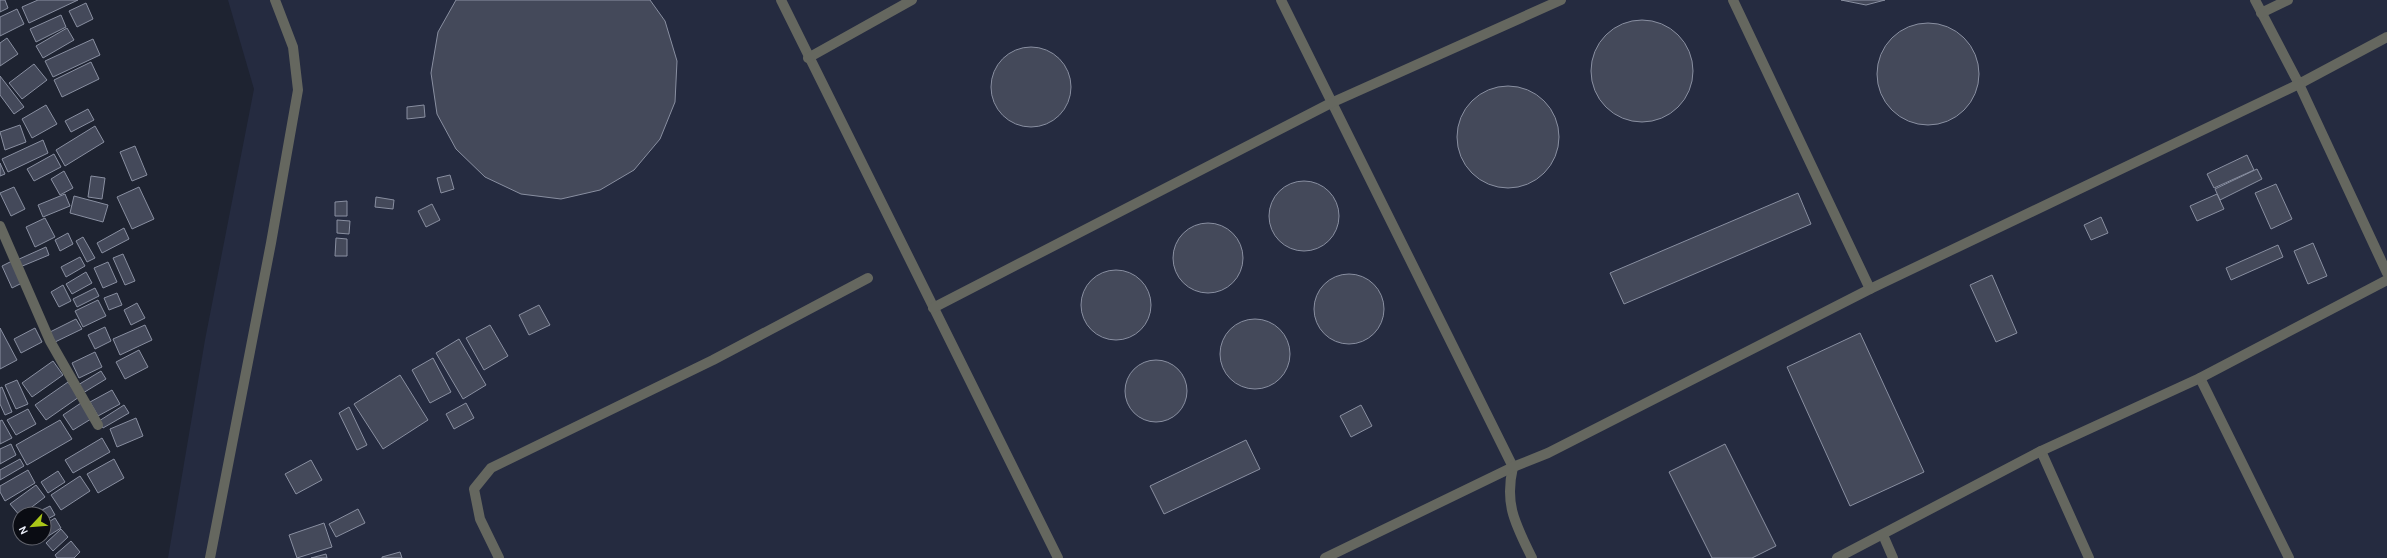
<svg xmlns="http://www.w3.org/2000/svg" width="2387" height="558" viewBox="0 0 2387 558" font-family="Karla,sans-serif">
<rect width="100%" height="100%" fill="#1e2331"/>
<polygon fill="#252b40" points="228,0 2387,0 2387,558 168,558 205,340 254,89"/>
<g fill="#44495a" stroke="#898fa1">
<polygon points="0,0 5,0 8,8 0,12"/>
<polygon points="38,0 78,0 29,23 22,7"/>
<polygon points="456,0 650,0 665,21 677,61 675,102 660,139 634,170 600,190 561,199 521,194 485,177 456,149 437,114 431,73 438,32"/>
<polygon points="1841,0 1885,0 1866,5"/>
<polygon points="86,3 93,19 77,27 69,11"/>
<polygon points="17,9 24,24 0,36 0,17"/>
<polygon points="61,15 66,27 36,42 30,29"/>
<circle cx="1642" cy="71" r="51"/>
<circle cx="1928" cy="74" r="51"/>
<polygon points="67,28 74,40 43,58 36,46"/>
<polygon points="7,38 18,54 0,66 0,43"/>
<polygon points="93,39 100,55 53,77 45,61"/>
<circle cx="1031" cy="87" r="40"/>
<polygon points="91,62 99,79 62,97 54,80"/>
<polygon points="34,64 47,80 22,99 9,83"/>
<polygon points="0,76 24,107 14,114 0,95"/>
<circle cx="1508" cy="137" r="51"/>
<polygon points="46,105 57,124 32,138 22,119"/>
<polygon points="424,105 425,117 407,119 407,107"/>
<polygon points="88,109 94,120 71,132 65,121"/>
<polygon points="20,125 26,142 5,150 0,132"/>
<polygon points="95,126 104,142 65,166 56,150"/>
<polygon points="43,140 48,153 8,172 2,159"/>
<polygon points="135,146 147,175 132,181 120,152"/>
<polygon points="54,154 61,167 34,181 27,169"/>
<polygon points="2247,155 2254,170 2214,188 2207,174"/>
<polygon points="0,163 5,174 0,176"/>
<polygon points="2257,169 2262,179 2220,200 2215,189"/>
<polygon points="64,171 73,188 60,195 51,179"/>
<polygon points="450,175 454,189 441,193 437,178"/>
<polygon points="91,176 105,178 102,199 88,197"/>
<circle cx="1304" cy="216" r="35"/>
<polygon points="2276,184 2292,219 2271,229 2255,193"/>
<polygon points="14,187 25,209 11,216 0,193"/>
<polygon points="139,187 154,219 132,229 117,197"/>
<polygon points="1798,193 1811,224 1624,304 1610,273"/>
<polygon points="65,194 70,206 43,217 38,205"/>
<polygon points="2217,194 2224,209 2197,221 2190,206"/>
<polygon points="74,196 108,205 103,222 70,213"/>
<polygon points="376,197 394,200 393,209 375,207"/>
<polygon points="347,201 347,216 335,216 335,202"/>
<polygon points="432,204 440,220 426,227 418,211"/>
<polygon points="2101,217 2108,233 2091,240 2084,225"/>
<polygon points="45,218 55,237 35,247 26,227"/>
<polygon points="337,220 350,221 349,234 337,233"/>
<circle cx="1208" cy="258" r="35"/>
<polygon points="124,228 129,239 102,253 97,243"/>
<polygon points="68,233 73,244 60,251 55,240"/>
<polygon points="83,237 95,258 87,262 76,241"/>
<polygon points="336,238 347,239 347,256 335,256"/>
<polygon points="2313,243 2327,276 2308,284 2294,251"/>
<polygon points="2278,245 2283,257 2231,280 2226,268"/>
<polygon points="46,247 49,255 20,267 17,260"/>
<polygon points="123,254 135,281 125,285 113,258"/>
<polygon points="80,257 85,266 66,277 61,267"/>
<polygon points="12,261 22,283 12,288 2,266"/>
<polygon points="108,262 117,282 103,288 94,268"/>
<circle cx="1116" cy="305" r="35"/>
<polygon points="86,272 92,283 72,294 66,284"/>
<circle cx="1349" cy="309" r="35"/>
<polygon points="1992,275 2017,333 1996,342 1970,285"/>
<polygon points="63,285 71,301 59,307 51,292"/>
<polygon points="95,288 99,296 77,307 73,299"/>
<polygon points="117,293 122,305 109,310 104,298"/>
<polygon points="98,300 106,316 83,327 75,311"/>
<polygon points="137,303 145,318 131,325 124,310"/>
<polygon points="539,305 550,325 529,335 519,315"/>
<polygon points="76,319 82,329 55,342 50,332"/>
<circle cx="1255" cy="354" r="35"/>
<polygon points="145,325 152,340 120,355 113,339"/>
<polygon points="490,325 508,356 484,370 466,338"/>
<polygon points="105,327 111,341 95,349 88,335"/>
<polygon points="0,328 17,360 0,369"/>
<polygon points="35,328 42,342 21,353 14,339"/>
<polygon points="1860,333 1924,472 1850,506 1787,367"/>
<polygon points="459,339 486,385 463,399 436,353"/>
<polygon points="139,350 148,367 125,379 116,362"/>
<polygon points="95,352 102,367 79,378 72,363"/>
<polygon points="433,358 451,392 430,403 412,370"/>
<circle cx="1156" cy="391" r="31"/>
<polygon points="53,361 63,375 32,397 22,383"/>
<polygon points="101,371 106,379 83,393 78,385"/>
<polygon points="400,375 428,420 383,449 354,404"/>
<polygon points="17,380 28,404 16,409 5,385"/>
<polygon points="68,382 79,397 46,420 35,405"/>
<polygon points="2,387 12,412 5,415 0,404 0,388"/>
<polygon points="112,390 120,404 98,416 90,402"/>
<polygon points="81,403 91,419 73,430 63,415"/>
<polygon points="466,403 474,418 454,429 446,414"/>
<polygon points="124,405 129,413 103,428 99,421"/>
<polygon points="1361,405 1372,426 1351,437 1340,416"/>
<polygon points="349,407 367,445 357,450 339,413"/>
<polygon points="28,409 36,424 16,435 7,420"/>
<polygon points="136,418 143,436 117,447 110,429"/>
<polygon points="2,420 12,438 0,444 0,421"/>
<polygon points="60,420 72,439 27,465 16,445"/>
<polygon points="102,438 110,452 73,473 65,460"/>
<polygon points="1246,440 1260,469 1164,514 1150,486"/>
<polygon points="11,444 16,455 0,464 0,449"/>
<polygon points="1725,444 1776,546 1752,558 1712,558 1669,472"/>
<polygon points="20,459 24,466 0,480 0,470"/>
<polygon points="114,459 124,478 98,493 87,474"/>
<polygon points="311,460 322,480 296,494 285,474"/>
<polygon points="28,470 35,483 5,501 0,492 0,486"/>
<polygon points="58,471 65,482 48,493 41,482"/>
<polygon points="80,476 90,491 61,510 51,495"/>
<polygon points="36,485 45,497 20,516 10,504"/>
<polygon points="50,506 55,515 44,521 44,514 34,514"/>
<polygon points="358,509 365,523 336,537 329,524"/>
<polygon points="55,518 61,528 42,540 44,525"/>
<polygon points="324,523 332,547 297,558 289,535"/>
<polygon points="61,529 68,537 53,551 46,543"/>
<polygon points="71,541 80,552 74,558 57,558 55,555"/>
<polygon points="400,552 402,558 382,558 382,557"/>
<polygon points="326,554 327,558 311,558"/>
</g>
<g fill="none" stroke-linecap="round" stroke-linejoin="round">
<g stroke="#65675f" stroke-width="10">
<polyline points="781,0 1058,558"/>
<path d="M1281,0L1513,467C1504,505 1516,525 1532,558"/>
<polyline points="1733,0 1870,289"/>
<polyline points="2255,0 2299,84 2387,37"/>
<polyline points="2261,13 2288,0"/>
<polyline points="808,58 912,0"/>
<polyline points="933,308 1331,103 1561,0"/>
<polyline points="2200,378 2289,558"/>
<polyline points="2041,451 2089,558"/>
<polyline points="1883,535 1893,558"/>
<polyline points="210,558 271,243 298,90 293,47 275,0"/>
<polyline points="499,558 480,519 474,489 491,468 713,360 868,278"/>
<polyline points="1325,558 1513,467 1548,453 1870,289 2299,84 2387,273"/>
<polyline points="1837,558 2041,451 2200,378 2387,280"/>
</g>
<polyline stroke="#65675f" stroke-width="10" points="0,226 50,341 98,425"/>
</g>
<g transform="translate(32 526) rotate(244)"><circle r="19" fill="#0a0c13" stroke="#64666f"/>
<path d="M0-3L7 15L0 10L-7 15Z" fill="#aac718"/>
<text y="-6" font-size="11" font-weight="bold" text-anchor="middle" fill="#ebeef8">N</text>
</g>
</svg>
